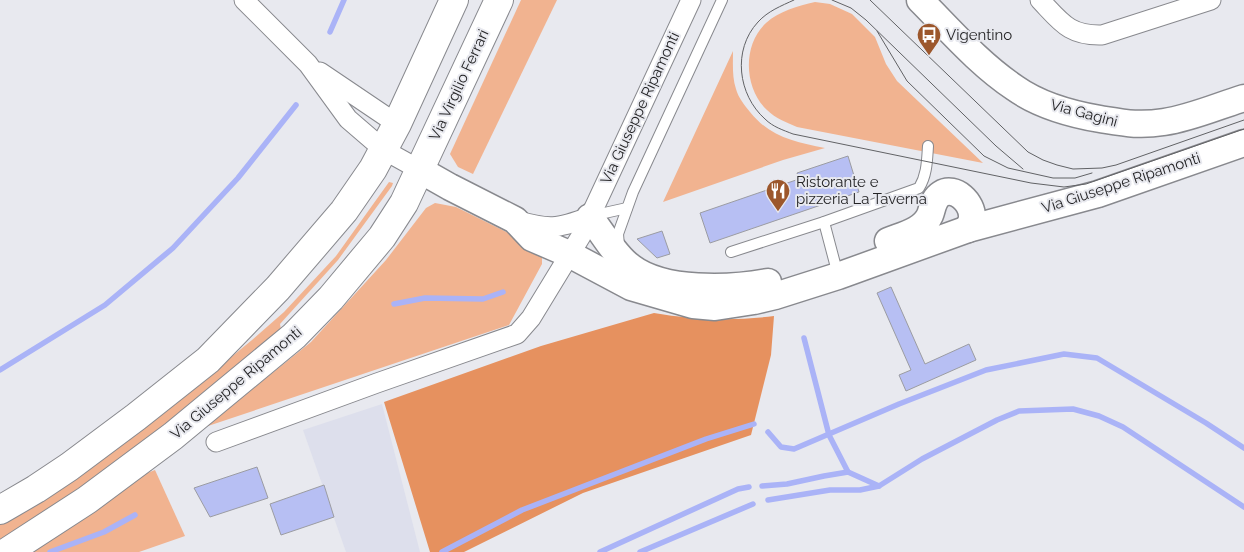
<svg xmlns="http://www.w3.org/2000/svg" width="1244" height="552" viewBox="0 0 1244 552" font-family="Raleway,sans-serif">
<rect width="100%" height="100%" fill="#e8e9ef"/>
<polygon fill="#dddfec" points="382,404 420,552 346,552 303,430"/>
<g fill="#f1b390">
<polygon points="521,0 557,0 473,174 458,167 450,154"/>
<path d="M815,2L830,4L852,14L875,37L886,64L897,81L983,163L797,127C786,122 776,119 767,110C744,89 742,45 766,23C779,11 798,6 815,2Z"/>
<path d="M733,51C733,64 732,77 736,89C738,97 745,106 750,112C770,137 795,142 825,148L783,160L663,202Z"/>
<polygon points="389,182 393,183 392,186 338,260 280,324 281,330 236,369 94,479 0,542 0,524 35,506 34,503 191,390 252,340 284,312 336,256"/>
<polygon points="435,203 456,207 537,247 542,255 542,264 509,325 205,427 311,342 386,260 426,208"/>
<polygon points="155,470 185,536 139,552 25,552 134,478"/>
</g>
<path fill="#e6915f" d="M654,313C694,320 734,321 774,316L771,355L751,435L583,493L464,552H430L384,402L541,346Z"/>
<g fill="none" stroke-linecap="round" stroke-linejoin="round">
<g stroke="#aab3f7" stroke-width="5.5">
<polyline points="330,32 344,0"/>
<polyline points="394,304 425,298 483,299 503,292"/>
<polyline points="804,338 829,435 848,472"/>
<polyline points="0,370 105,305 173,248 238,178 296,105"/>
<polyline points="768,432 781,447 794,449 899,404 986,370 1064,354 1097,358 1206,423 1244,448"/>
<polyline points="762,486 787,484 824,476 848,472 879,486"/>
<polyline points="768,500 830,490 860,490 879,486 922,459 997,420 1019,411 1073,409 1099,416 1123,427 1244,507"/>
<polyline points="50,552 104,532 135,515"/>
<polyline points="442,552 522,510 706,439 754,424"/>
<polyline points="600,552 738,489 749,487"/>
<polyline points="640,552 753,504"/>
</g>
</g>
<g fill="#b7bff3" stroke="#9b9ca2">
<polygon points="848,156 859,192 710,243 700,213 799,179 797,173"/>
<polygon points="662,231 670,254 657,258 637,239"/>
<polygon points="891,287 925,364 969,344 976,360 906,391 899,375 911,370 877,293"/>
<polygon points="257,467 268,498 210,517 194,488"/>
<polygon points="324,485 334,517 281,535 270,504"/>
</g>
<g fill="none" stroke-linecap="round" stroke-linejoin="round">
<defs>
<g id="lane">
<polyline points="591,216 627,208"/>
<polyline points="824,222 838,275"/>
<polyline points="619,246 618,234 633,192 722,0"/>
<path d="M731,252L824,222L919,188C927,175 927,161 928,146"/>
</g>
<g id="street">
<polyline points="244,0 308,64 348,119 384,150 420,170"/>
<path d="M1040,0C1061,22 1069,36 1102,35L1211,0"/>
<polyline points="320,72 397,124"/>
<path d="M515,220C550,230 556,229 590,217"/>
<polyline points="216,442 377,383 517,334 531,318 581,236 691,0"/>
</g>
<g id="secondary">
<path d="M920,0C950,30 979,64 1015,88C1039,105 1071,114 1100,119C1125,123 1139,126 1164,122C1191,118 1218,106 1244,98"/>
<polyline points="420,170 450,187 515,220 532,238 569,254 631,287 693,305 715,307 754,301 775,296 838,276 968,229 1098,194 1244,143"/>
<path d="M590,217C602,232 615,256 631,267C664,292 730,289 768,282"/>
<path d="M888,241C903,235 923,231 930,215C933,207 933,199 941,194C955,185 973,203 972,218C972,221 969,226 968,229"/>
</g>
<g id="primary">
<polyline points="0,510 36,489 69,467 136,417 208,360 278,288 344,211 373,169 397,124 454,0"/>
<polyline points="7,552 87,500 173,436 294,336 331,298 382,237 404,203 499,0"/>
</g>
</defs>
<use href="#lane" stroke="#88898e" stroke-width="12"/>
<use href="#street" stroke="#88898e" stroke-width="21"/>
<use href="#secondary" stroke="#88898e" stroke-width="29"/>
<use href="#primary" stroke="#88898e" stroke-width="30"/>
<use href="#lane" stroke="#fff" stroke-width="10"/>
<use href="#street" stroke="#fff" stroke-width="19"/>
<use href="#secondary" stroke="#fff" stroke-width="26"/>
<use href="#primary" stroke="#fff" stroke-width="28"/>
<g stroke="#616265" stroke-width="1">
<path d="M794,0C781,6 768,11 758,22C732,50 738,95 765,119C773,127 783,130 793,134L1031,183L1064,187L1086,184L1244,129"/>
<polyline points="832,0 851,8 866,20 996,146 1023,169"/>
<polyline points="870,0 1028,152 1043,160 1057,165 1073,169 1102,168 1116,165 1244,120"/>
<polyline points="877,31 907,81 984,156 1008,168 1053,178 1075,178 1092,173"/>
</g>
</g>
<defs>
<symbol id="bus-pin" viewBox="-11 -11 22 30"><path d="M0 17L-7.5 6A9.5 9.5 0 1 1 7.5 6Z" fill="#9c572c" stroke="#e8e9ef"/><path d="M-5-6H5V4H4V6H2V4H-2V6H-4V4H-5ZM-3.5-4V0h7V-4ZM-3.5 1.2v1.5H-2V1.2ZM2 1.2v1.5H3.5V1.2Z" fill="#fff"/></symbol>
<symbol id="restaurant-pin" viewBox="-11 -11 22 30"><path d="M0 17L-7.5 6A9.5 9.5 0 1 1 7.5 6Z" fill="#9c572c" stroke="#e8e9ef"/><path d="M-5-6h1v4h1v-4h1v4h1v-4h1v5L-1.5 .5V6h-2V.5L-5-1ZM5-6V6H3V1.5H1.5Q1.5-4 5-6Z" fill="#fff"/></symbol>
</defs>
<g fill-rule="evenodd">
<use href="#bus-pin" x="915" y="21" width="28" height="38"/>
<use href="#restaurant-pin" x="764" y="177" width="28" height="38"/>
</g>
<g text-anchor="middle" stroke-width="4" stroke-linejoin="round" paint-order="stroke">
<g font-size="15" fill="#242426" stroke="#e8e9ef" text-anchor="start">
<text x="946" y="40">Vigentino</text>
<text x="796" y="187">Ristorante e<tspan x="796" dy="17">pizzeria La Taverna</tspan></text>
</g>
<g font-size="15" fill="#242426" stroke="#e8e9ef">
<text transform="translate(459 85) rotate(-65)" y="5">Via Virgilio Ferrari</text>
<text transform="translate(640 108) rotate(-65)" y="5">Via Giuseppe Ripamonti</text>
<text transform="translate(1084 113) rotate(15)" y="5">Via Gagini</text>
<text transform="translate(1121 183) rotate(-18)" y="5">Via Giuseppe Ripamonti</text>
<text transform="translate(236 383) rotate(-40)" y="5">Via Giuseppe Ripamonti</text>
</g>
</g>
</svg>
